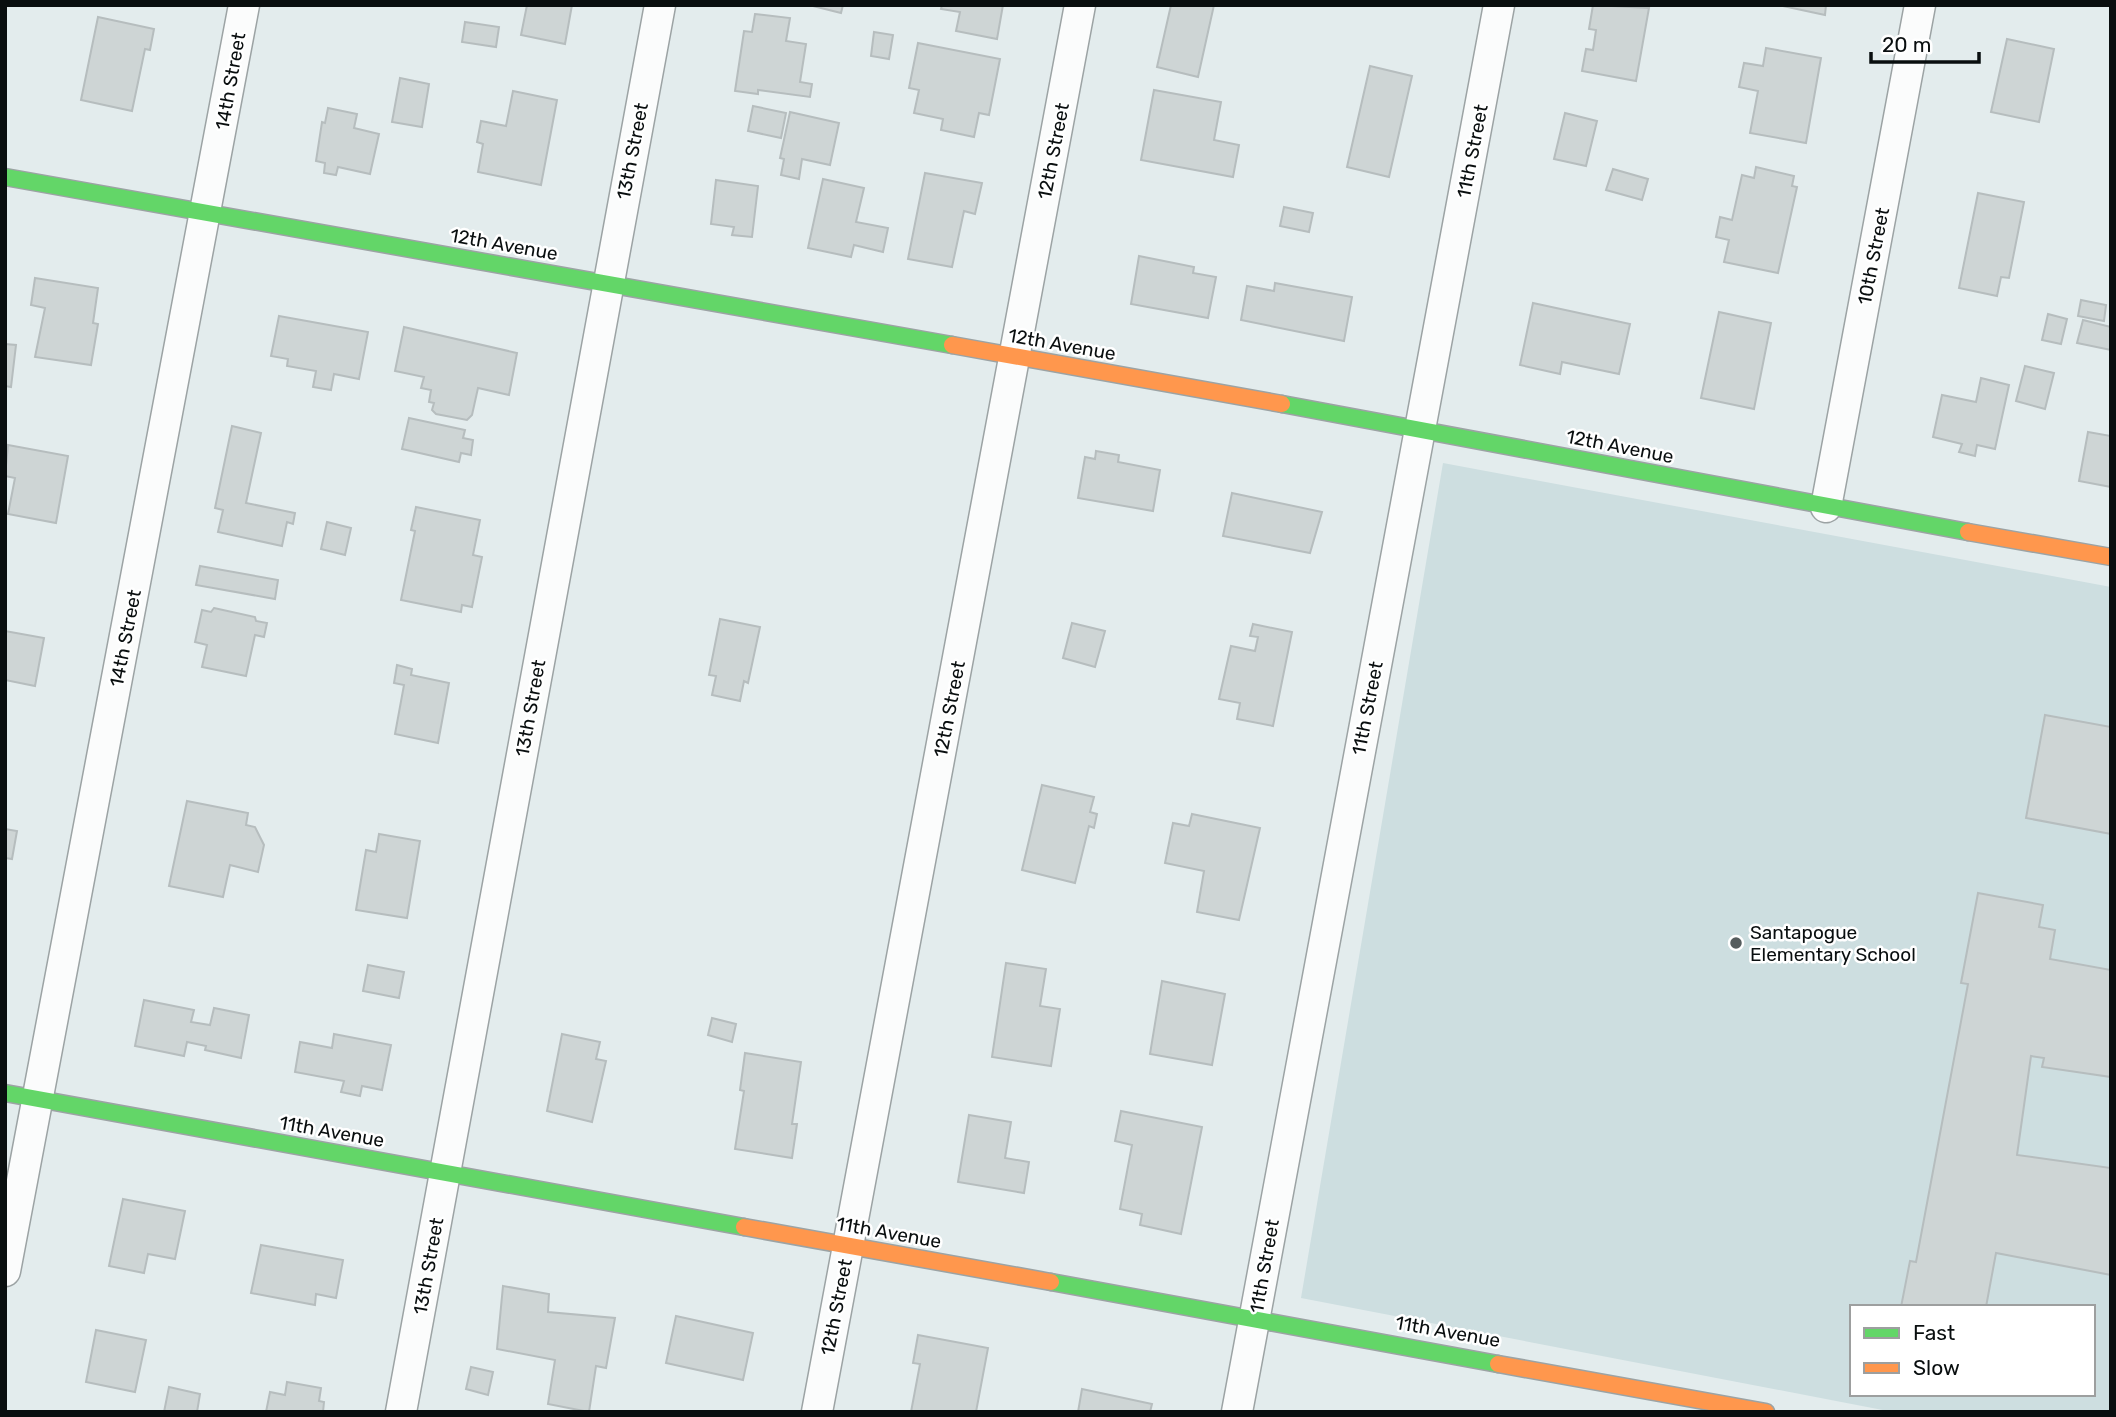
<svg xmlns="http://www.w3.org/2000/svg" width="2116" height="1417" viewBox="0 0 2116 1417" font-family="Rubik,sans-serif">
<rect width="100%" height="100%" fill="#e3eced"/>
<path fill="#cddee0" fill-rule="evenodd" d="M1443,463L2111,587V1412H1893L1301,1298ZM1852,1307H2093V1394H1852Z"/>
<g fill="#ced5d5" stroke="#b6bdbe" stroke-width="2">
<polygon points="527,5 572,5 565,44 521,35"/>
<polygon points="809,5 843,5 841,13"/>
<polygon points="942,5 1003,5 997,39 956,31 960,12 941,9"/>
<polygon points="1171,5 1214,5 1198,77 1157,67"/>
<polygon points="1593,5 1649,8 1636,81 1582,71 1586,49 1593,50 1596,30 1589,29"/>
<polygon points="1778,5 1826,5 1825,15"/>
<polygon points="755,14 790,18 786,41 806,44 800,82 812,84 810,97 758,90 758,94 735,91 744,31 752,32"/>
<polygon points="98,17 154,29 150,50 145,49 132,111 81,100"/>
<polygon points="465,22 499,27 496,47 462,42"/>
<polygon points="874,32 893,35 889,59 871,56"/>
<polygon points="2007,39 2054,49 2039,122 1991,112"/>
<polygon points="918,43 1000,59 989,115 979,113 974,137 941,130 943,119 914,113 919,90 909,88"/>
<polygon points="1766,48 1821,58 1806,143 1750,133 1758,91 1739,87 1744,63 1763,66"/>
<polygon points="1370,66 1412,76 1389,177 1347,167"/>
<polygon points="400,78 429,84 422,127 392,122"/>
<polygon points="1154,90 1221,102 1214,140 1239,145 1233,177 1141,160"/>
<polygon points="513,91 557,100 541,185 478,172 483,144 477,142 481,121 506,126"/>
<polygon points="753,106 786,113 781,138 748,131"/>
<polygon points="328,108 357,114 354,128 379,134 370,174 338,167 336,175 324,173 325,163 316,161 322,122 325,123"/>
<polygon points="790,112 839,123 830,165 802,159 799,179 781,175 784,159 780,158"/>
<polygon points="1565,113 1597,121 1586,166 1554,159"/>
<polygon points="1756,167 1794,176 1792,186 1797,187 1778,273 1724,262 1729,240 1716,237 1720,217 1732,220 1742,175 1754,178"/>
<polygon points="1613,169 1648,179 1642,200 1606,190"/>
<polygon points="925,173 982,183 975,214 964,211 952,267 908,259"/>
<polygon points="823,179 864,188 856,222 888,228 883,252 854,245 851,257 808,248"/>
<polygon points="716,180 758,186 752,237 732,235 734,227 711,224"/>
<polygon points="1978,193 2024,202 2009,278 2001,277 1997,296 1959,288"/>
<polygon points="1284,207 1313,213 1309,232 1280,226"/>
<polygon points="1139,256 1194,267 1193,273 1216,277 1208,318 1131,304"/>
<polygon points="35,278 98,288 93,323 98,324 91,365 35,357 45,308 31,305"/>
<polygon points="1275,283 1352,297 1344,341 1241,320 1247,286 1274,291"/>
<polygon points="2081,300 2106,305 2104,321 2078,316"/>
<polygon points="1533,303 1630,324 1619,374 1562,362 1560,374 1520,365"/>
<polygon points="1719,312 1771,323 1754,409 1701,398"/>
<polygon points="2048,314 2067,319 2061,344 2042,340"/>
<polygon points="279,316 368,332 359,379 334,374 331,390 313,387 316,371 287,366 288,359 271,356"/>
<polygon points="2083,320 2111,327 2111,350 2077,343"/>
<polygon points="404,327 517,353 509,395 478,388 472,415 467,420 436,414 432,410 434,403 429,402 431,390 421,388 424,377 395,371"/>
<polygon points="5,344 16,345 11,387 5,386"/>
<polygon points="2025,366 2054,373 2045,409 2016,401"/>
<polygon points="1981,378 2009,385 1995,449 1977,445 1975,456 1959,452 1962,444 1933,437 1942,395 1976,402"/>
<polygon points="409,418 465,430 463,438 473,440 471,455 461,453 459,462 402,449"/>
<polygon points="232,426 261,433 246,503 295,513 293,524 287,522 282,546 218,532 223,510 215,508"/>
<polygon points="2088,432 2111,436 2111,487 2079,481"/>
<polygon points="8,445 68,456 56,523 8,514 15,478 5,476"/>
<polygon points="1096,451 1119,455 1118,462 1160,470 1153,511 1078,498 1085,457 1095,459"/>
<polygon points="1232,493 1322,512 1310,553 1223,536"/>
<polygon points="416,507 480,520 473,555 482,557 472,607 462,605 461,612 401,600 415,531 411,530"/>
<polygon points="327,522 351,528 345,555 321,549"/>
<polygon points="200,566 278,580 275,599 196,585"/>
<polygon points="214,608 255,617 256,621 267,623 264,637 255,635 246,676 202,667 207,645 195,642 202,610 211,612"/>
<polygon points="720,619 760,627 748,683 744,681 740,701 712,695 716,676 709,675"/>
<polygon points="1072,623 1105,631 1095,667 1063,658"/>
<polygon points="1253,624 1292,632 1273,726 1237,719 1240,703 1219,699 1231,646 1255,651 1258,637 1250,636"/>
<polygon points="5,631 44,638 35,686 5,680"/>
<polygon points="397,665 412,669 411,675 449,683 438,743 395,734 404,685 394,683"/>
<polygon points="2045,715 2111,727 2111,834 2026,818"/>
<polygon points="1042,785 1094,797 1090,812 1097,814 1094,828 1089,826 1075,883 1022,870"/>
<polygon points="187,801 248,813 246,825 255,827 264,845 258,872 230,865 223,897 169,886"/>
<polygon points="1192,814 1260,828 1239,920 1197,912 1204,871 1165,863 1173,823 1189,826"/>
<polygon points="5,829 17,831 12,859 5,858"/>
<polygon points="379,834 420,841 407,918 356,910 366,850 376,852"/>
<polygon points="1978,893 2043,905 2039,927 2055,930 2050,959 2111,970 2111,1077 2042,1067 2044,1058 2031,1056 2017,1155 2111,1168 2111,1275 1996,1253 1986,1307 1901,1307 1910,1261 1916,1262 1968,984 1961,983"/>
<polygon points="1006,963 1046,969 1040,1006 1060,1009 1051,1066 992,1057"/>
<polygon points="368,965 404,972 399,998 363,991"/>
<polygon points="1162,981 1225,994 1212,1065 1150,1054"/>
<polygon points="144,1000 194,1010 191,1022 210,1025 214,1008 249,1015 241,1058 205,1050 206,1046 187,1042 184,1056 135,1046"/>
<polygon points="712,1018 736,1024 732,1042 708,1035"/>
<polygon points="334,1034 391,1045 382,1090 362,1086 360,1096 341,1092 344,1081 295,1072 300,1042 332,1048"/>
<polygon points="562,1034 600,1042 596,1059 606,1061 592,1122 547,1111"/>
<polygon points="745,1053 801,1062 792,1124 797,1124 792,1158 735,1149 744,1091 740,1090"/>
<polygon points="1121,1111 1202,1127 1181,1234 1140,1225 1142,1214 1120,1209 1132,1145 1115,1141"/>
<polygon points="969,1115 1011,1122 1005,1158 1029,1162 1024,1193 958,1182"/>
<polygon points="123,1199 185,1211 175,1259 148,1254 144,1273 109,1266"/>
<polygon points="261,1245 343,1260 336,1298 316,1294 315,1305 251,1293"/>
<polygon points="503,1286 549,1294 548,1312 615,1318 606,1368 596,1366 589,1412 548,1404 555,1360 497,1349"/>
<polygon points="676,1316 753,1333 743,1380 666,1363"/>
<polygon points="96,1330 146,1340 135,1392 86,1382"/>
<polygon points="918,1335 988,1348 976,1412 911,1412 920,1364 913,1363"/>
<polygon points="471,1367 493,1372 488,1395 466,1389"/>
<polygon points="287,1382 321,1388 319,1401 324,1402 323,1412 266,1412 270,1392 285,1395"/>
<polygon points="169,1387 200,1394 197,1412 164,1412"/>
<polygon points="1082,1389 1152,1404 1150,1412 1078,1412"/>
</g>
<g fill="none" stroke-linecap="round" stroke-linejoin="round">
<defs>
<g id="street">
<polyline points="1826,507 1920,5"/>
<polyline points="5,1271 244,5"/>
<polyline points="401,1412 660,5"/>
<polyline points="817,1412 1080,5"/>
<polyline points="1237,1412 1499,5"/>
</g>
<g id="fast">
<polyline points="5,177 952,345"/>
<polyline points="1282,404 1968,532"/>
<polyline points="5,1093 744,1227"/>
<polyline points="1051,1282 1498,1364"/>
</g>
<g id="slow">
<polyline points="952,345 1282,404"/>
<polyline points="1968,532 2111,557"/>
<polyline points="744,1227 1051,1282"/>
<polyline points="1498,1364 1766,1412"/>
</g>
</defs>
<use href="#street" stroke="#9ca3a4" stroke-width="33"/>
<use href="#fast" stroke="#9ca3a4" stroke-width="19"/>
<use href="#slow" stroke="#9ca3a4" stroke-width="19"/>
<use href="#street" stroke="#fbfcfc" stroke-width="30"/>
<use href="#fast" stroke="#63d668" stroke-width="16"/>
<use href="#slow" stroke="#ff974d" stroke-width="16"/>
</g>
<circle fill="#555c5d" stroke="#fff" stroke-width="2.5" cx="1736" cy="943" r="7"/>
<g text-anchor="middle" stroke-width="5" stroke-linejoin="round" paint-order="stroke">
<g font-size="19" fill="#090e0f" stroke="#fff">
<text transform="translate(230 81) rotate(-80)" y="7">14th Street</text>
<text transform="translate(632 151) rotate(-79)" y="7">13th Street</text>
<text transform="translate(1053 151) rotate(-79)" y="7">12th Street</text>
<text transform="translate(1472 151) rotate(-79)" y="7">11th Street</text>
<text transform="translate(504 244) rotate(10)" y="7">12th Avenue</text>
<text transform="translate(1873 256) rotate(-79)" y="7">10th Street</text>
<text transform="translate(1062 344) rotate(10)" y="7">12th Avenue</text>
<text transform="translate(1620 446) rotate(11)" y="7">12th Avenue</text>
<text transform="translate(125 638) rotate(-79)" y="7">14th Street</text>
<text transform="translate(530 708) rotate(-80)" y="7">13th Street</text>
<text transform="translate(1367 708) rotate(-79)" y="7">11th Street</text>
<text transform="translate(949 709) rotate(-79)" y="7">12th Street</text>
<text transform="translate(332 1131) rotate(10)" y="7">11th Avenue</text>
<text transform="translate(889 1232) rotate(10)" y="7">11th Avenue</text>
<text transform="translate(428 1266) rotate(-80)" y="7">13th Street</text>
<text transform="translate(1264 1266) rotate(-80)" y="7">11th Street</text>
<text transform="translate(836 1307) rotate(-79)" y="7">12th Street</text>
<text transform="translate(1448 1331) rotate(10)" y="7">11th Avenue</text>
</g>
<g font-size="19" fill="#090e0f" stroke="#fff" text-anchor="start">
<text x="1750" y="939">Santapogue<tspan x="1750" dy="22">Elementary School</tspan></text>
</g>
</g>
<rect width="2116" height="1417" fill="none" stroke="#090e0f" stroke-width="14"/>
<rect x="1850" y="1305" width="245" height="91" fill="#ffffff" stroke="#9d9f9f" stroke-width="2"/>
<rect x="1864" y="1328" width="35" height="10" fill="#63d668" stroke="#9d9f9f" stroke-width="2"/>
<text x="1913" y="1340" font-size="21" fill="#090e0f">Fast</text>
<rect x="1864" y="1363" width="35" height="10" fill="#ff974d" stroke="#9d9f9f" stroke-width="2"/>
<text x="1913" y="1375" font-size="21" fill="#090e0f">Slow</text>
<path d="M1871 52v10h108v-10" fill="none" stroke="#090e0f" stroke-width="3.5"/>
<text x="1882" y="52" font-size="21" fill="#090e0f" stroke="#ffffff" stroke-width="5" paint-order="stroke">20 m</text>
</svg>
